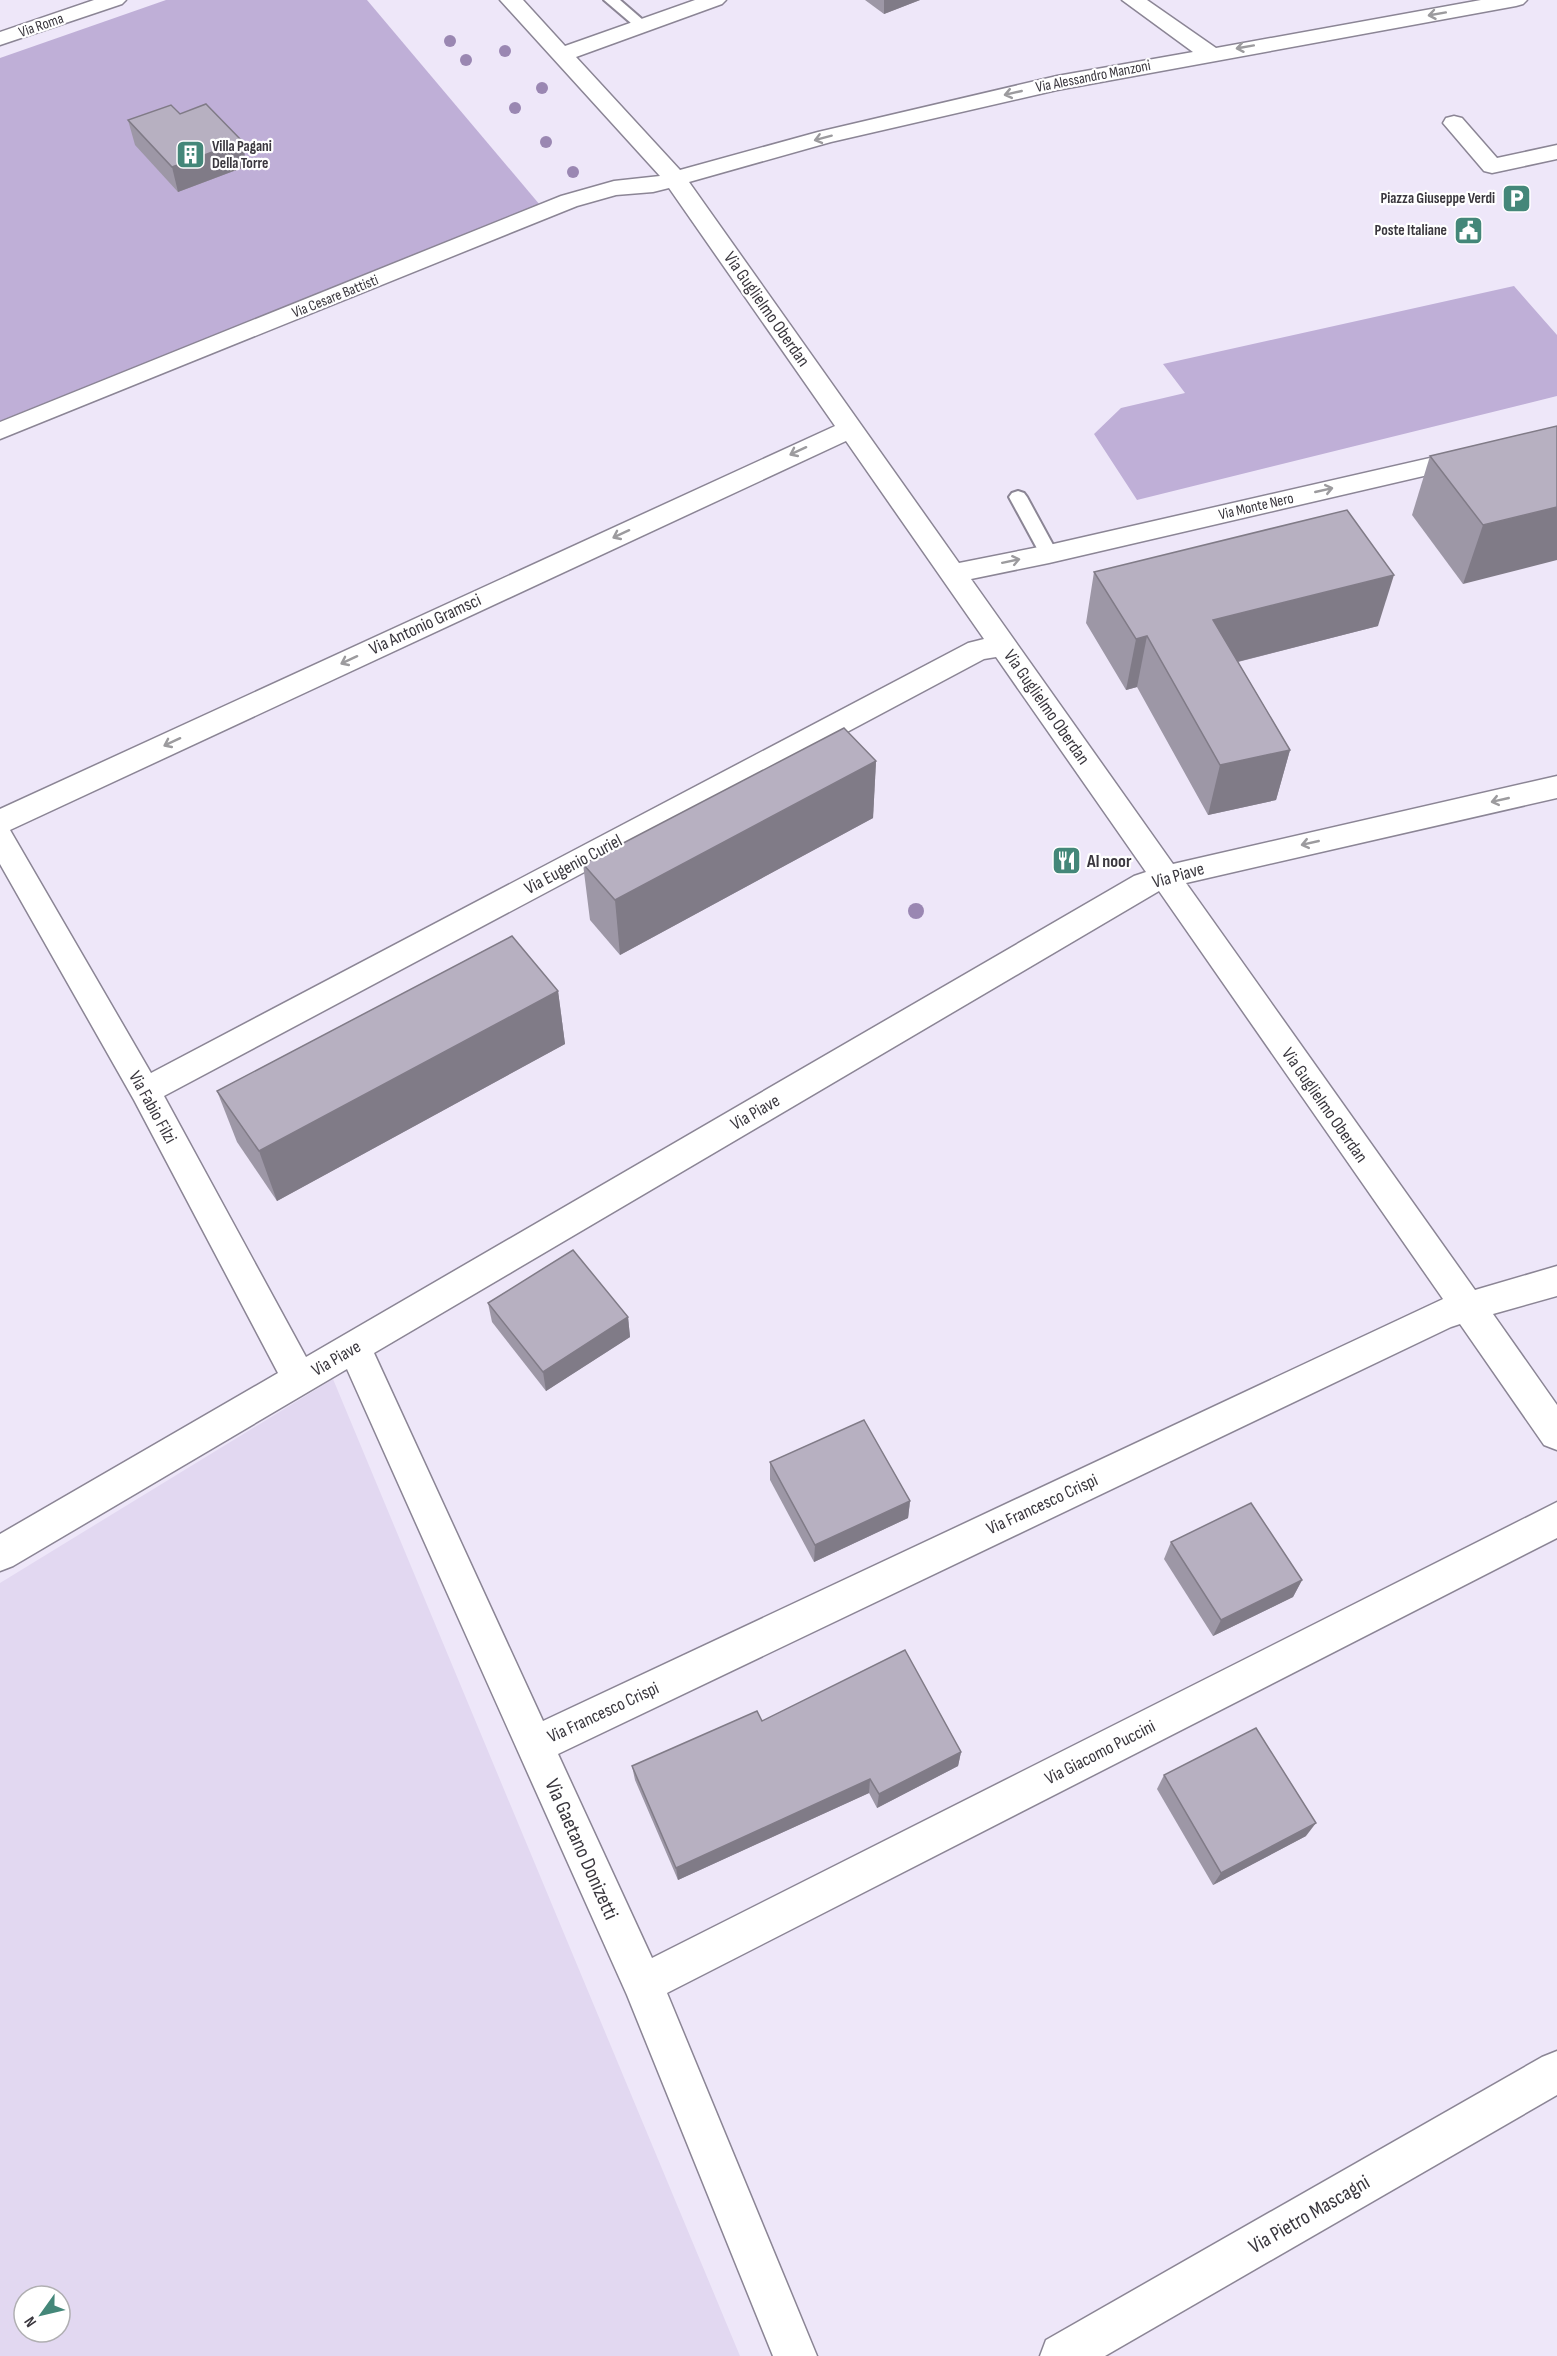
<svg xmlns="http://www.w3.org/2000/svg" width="1557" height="2356" viewBox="0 0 1557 2356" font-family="'Sofia Sans Condensed',sans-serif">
<rect width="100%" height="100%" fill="#eee7f9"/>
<path fill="#e2d8f1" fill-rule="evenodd" d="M333,1379L740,2356H0V1583ZM24,2296H60V2332H24Z"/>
<g fill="#bfafd7">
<polygon points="166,0 367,0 540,205 0,421 0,58"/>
<polygon points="1514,286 1557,335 1557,396 1137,500 1094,434 1121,408 1185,393 1163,364"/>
</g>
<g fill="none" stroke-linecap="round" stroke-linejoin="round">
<defs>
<g id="lane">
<polygon points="604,0 620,0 650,26 643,30 638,29"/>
<polygon points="1018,491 1024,493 1027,497 1058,554 1055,558 1049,560 1043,558 1040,554 1009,497 1012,493"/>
</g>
<g id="street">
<polygon points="94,0 126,0 122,4 0,45 0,32"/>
<path d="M500,0H523L565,46L695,0H726L722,4L576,57L680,170L818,132L1057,76L1193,52L1122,0H1147L1216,48L1481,0H1527L1523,4L1516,6L1057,90L831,142L689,182L959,563L1049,545L1557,429V445L1049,563L971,579L1173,864L1557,776V798L1186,883L1475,1290L1557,1266V1296L1493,1314L1557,1405V1450L1544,1445L1460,1324L1451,1327L558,1754L652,1958L1557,1502V1538L667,1993L817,2356H773L627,1995L347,1369L13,1566L0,1571V1534L278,1373L134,1100L0,864V809L835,426L669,188L653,192L616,195L577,206L0,439V422L561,196L614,181L660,176ZM846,441L984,639L968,643L151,1073L10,830ZM996,657L1146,872L1134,876L306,1357L164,1096L984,659ZM1159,891L1443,1299L543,1721L374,1353Z"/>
<polygon points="1454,116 1462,118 1497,158 1557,145 1557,159 1492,173 1484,171 1443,123 1446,118"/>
<polygon points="1557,2051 1557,2095 1105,2356 1040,2356 1046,2340 1542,2057"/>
</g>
</defs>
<use href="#lane" stroke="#8b8595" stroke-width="4"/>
<use href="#street" stroke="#8b8595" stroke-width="3"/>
<use href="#lane" fill="#fff" fill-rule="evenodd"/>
<use href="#street" fill="#fff" fill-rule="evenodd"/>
</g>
<g fill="#9a87b2">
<circle cx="450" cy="41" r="6"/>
<circle cx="505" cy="51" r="6"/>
<circle cx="466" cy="60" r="6"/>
<circle cx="542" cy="88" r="6"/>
<circle cx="515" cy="108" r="6"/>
<circle cx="546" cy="142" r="6"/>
<circle cx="573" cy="172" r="6"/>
<circle cx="916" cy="911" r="8"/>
</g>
<g fill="#9d97a6">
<polygon points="865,0 920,0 884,14"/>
<polygon points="180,114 247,166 178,192 135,145 128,120"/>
<polygon points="1557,426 1463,584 1412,515 1430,456"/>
<polygon points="1094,572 1378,626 1238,662 1290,750 1276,800 1208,815 1137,687 1126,690 1086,623"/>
<polygon points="876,761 873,818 620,955 590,920 583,864"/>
<polygon points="558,991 565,1044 277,1201 237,1142 217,1091"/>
<polygon points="488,1303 628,1317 630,1337 546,1391 492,1322"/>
<polygon points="770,1462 910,1501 908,1518 814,1562 770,1480"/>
<polygon points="1171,1542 1302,1580 1293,1597 1213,1636 1164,1559"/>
<polygon points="762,1721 961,1752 958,1766 877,1808 869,1793 678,1880 635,1780 632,1766"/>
<polygon points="1164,1775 1306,1836 1213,1885 1157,1789"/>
</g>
<g fill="#807b87">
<polygon points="884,0 920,0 884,14"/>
<polygon points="242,141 247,166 178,192 172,167"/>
<polygon points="1557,507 1557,560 1463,584 1483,525"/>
<polygon points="1394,575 1378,626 1201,671 1213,620"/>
<polygon points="1147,636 1137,687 1126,690 1136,639"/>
<polygon points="1290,750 1276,800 1208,815 1220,765"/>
<polygon points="876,761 873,818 620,955 615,900"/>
<polygon points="558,991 565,1044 277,1201 259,1151"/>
<polygon points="628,1317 630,1337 546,1391 543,1372"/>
<polygon points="910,1501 908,1518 814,1562 815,1545"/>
<polygon points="1302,1580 1293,1597 1213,1636 1221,1620"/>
<polygon points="961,1752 958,1766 877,1808 879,1794"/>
<polygon points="870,1779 869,1793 678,1880 676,1868"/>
<polygon points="1316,1823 1306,1836 1213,1885 1221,1873"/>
</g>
<g fill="#b7b0c1" stroke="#807b87" stroke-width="1.5">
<polygon points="206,104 242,141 172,167 128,120 171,105 180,114"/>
<polygon points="1557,426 1557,507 1483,525 1430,456"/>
<polygon points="1347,510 1394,575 1213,620 1290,750 1220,765 1147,636 1136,639 1094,572"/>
<polygon points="844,728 876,761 615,900 583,864"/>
<polygon points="512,936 558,991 259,1151 217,1091"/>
<polygon points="573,1250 628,1317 543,1372 488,1303"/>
<polygon points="864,1420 910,1501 815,1545 770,1462"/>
<polygon points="1251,1503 1302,1580 1221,1620 1171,1542"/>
<polygon points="905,1650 961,1752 879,1794 870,1779 676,1868 632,1766 757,1711 762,1721"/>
<polygon points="1256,1728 1316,1823 1221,1873 1164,1775"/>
</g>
<defs><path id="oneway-shaft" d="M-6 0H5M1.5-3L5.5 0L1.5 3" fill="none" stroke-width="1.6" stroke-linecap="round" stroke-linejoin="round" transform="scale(1.5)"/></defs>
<g stroke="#9c9b9e">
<use href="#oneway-shaft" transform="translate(1437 14) rotate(170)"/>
<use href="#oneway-shaft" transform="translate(1245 47) rotate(170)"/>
<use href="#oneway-shaft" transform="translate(1013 93) rotate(167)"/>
<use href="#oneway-shaft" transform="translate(823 138) rotate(165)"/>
<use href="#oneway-shaft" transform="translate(798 451) rotate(155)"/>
<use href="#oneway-shaft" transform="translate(1324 490) rotate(-13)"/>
<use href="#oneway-shaft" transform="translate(621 534) rotate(155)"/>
<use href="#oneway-shaft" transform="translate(1011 561) rotate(-12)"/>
<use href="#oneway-shaft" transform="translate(349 660) rotate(155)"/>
<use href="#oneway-shaft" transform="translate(172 742) rotate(155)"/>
<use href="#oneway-shaft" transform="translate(1500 800) rotate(167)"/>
<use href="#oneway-shaft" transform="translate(1310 843) rotate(167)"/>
</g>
<defs>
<symbol id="building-square" viewBox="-11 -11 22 22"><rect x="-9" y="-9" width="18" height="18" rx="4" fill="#448779" stroke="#fff"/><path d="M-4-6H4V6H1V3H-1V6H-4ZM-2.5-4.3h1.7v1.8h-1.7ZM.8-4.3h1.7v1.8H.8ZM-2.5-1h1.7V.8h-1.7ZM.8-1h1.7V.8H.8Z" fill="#fff"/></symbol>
<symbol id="parking-square" viewBox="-11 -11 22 22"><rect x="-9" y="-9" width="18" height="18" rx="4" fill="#448779" stroke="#fff"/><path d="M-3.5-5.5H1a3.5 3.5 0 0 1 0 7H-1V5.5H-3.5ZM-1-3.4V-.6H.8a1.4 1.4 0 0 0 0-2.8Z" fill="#fff"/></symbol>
<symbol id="civic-square" viewBox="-11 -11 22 22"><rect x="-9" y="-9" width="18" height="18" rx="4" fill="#448779" stroke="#fff"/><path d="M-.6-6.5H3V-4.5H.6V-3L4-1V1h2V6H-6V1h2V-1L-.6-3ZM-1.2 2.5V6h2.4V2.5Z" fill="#fff"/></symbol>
<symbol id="restaurant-square" viewBox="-11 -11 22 22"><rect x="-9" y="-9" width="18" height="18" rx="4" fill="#448779" stroke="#fff"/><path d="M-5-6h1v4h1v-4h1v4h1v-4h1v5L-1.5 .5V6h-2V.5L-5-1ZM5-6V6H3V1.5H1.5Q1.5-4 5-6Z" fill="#fff"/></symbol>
</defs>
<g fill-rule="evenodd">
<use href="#building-square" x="174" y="138" width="33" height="33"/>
<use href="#parking-square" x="1500" y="182" width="33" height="33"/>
<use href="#civic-square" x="1452" y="214" width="33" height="33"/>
<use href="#restaurant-square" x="1050" y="844" width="33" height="33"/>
</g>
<g text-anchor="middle" stroke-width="4.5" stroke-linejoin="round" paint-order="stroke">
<g font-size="15" fill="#3a373e" stroke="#fff">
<text transform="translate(41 25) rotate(-19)" y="5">Via Roma</text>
<text transform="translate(1093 76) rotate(-11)" y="5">Via Alessandro Manzoni</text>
<text transform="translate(335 296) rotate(-22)" y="5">Via Cesare Battisti</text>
<text transform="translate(1256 506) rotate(-13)" y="5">Via Monte Nero</text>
</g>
<g font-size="15" font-weight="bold" fill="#3a373e" stroke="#fff" text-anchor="end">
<text x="212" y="151" text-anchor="start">Villa Pagani<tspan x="212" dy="17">Della Torre</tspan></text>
<text x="1495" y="203">Piazza Giuseppe Verdi</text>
<text x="1447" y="235">Poste Italiane</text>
</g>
<g font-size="18" fill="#3a373e" stroke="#fff">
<text transform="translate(767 309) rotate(55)" y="6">Via Guglielmo Oberdan</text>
<text transform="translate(425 624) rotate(-25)" y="6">Via Antonio Gramsci</text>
<text transform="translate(1047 707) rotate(55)" y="6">Via Guglielmo Oberdan</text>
<text transform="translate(573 864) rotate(-28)" y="6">Via Eugenio Curiel</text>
<text transform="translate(1178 875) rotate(-16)" y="6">Via Piave</text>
<text transform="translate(1325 1105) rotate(55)" y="6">Via Guglielmo Oberdan</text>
<text transform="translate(153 1107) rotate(61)" y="6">Via Fabio Filzi</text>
<text transform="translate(755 1112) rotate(-30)" y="6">Via Piave</text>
<text transform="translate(336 1358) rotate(-30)" y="6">Via Piave</text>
<text transform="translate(1042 1504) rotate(-25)" y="6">Via Francesco Crispi</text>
<text transform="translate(603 1712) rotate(-25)" y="6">Via Francesco Crispi</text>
<text transform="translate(1100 1752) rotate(-27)" y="6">Via Giacomo Puccini</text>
</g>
<g font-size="18" font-weight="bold" fill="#3a373e" stroke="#fff" text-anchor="start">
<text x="1087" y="867">Al noor</text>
</g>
<g font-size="21" fill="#3a373e" stroke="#fff">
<text transform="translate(582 1849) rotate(66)" y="7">Via Gaetano Donizetti</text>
<text transform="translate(1309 2214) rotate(-30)" y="7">Via Pietro Mascagni</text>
</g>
</g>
<g transform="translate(42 2314) rotate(236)"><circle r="28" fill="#ffffff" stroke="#b0afb2" stroke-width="1.5"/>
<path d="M0-4.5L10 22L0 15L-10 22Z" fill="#448779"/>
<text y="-9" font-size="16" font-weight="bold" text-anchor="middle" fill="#3a373e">N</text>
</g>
</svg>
